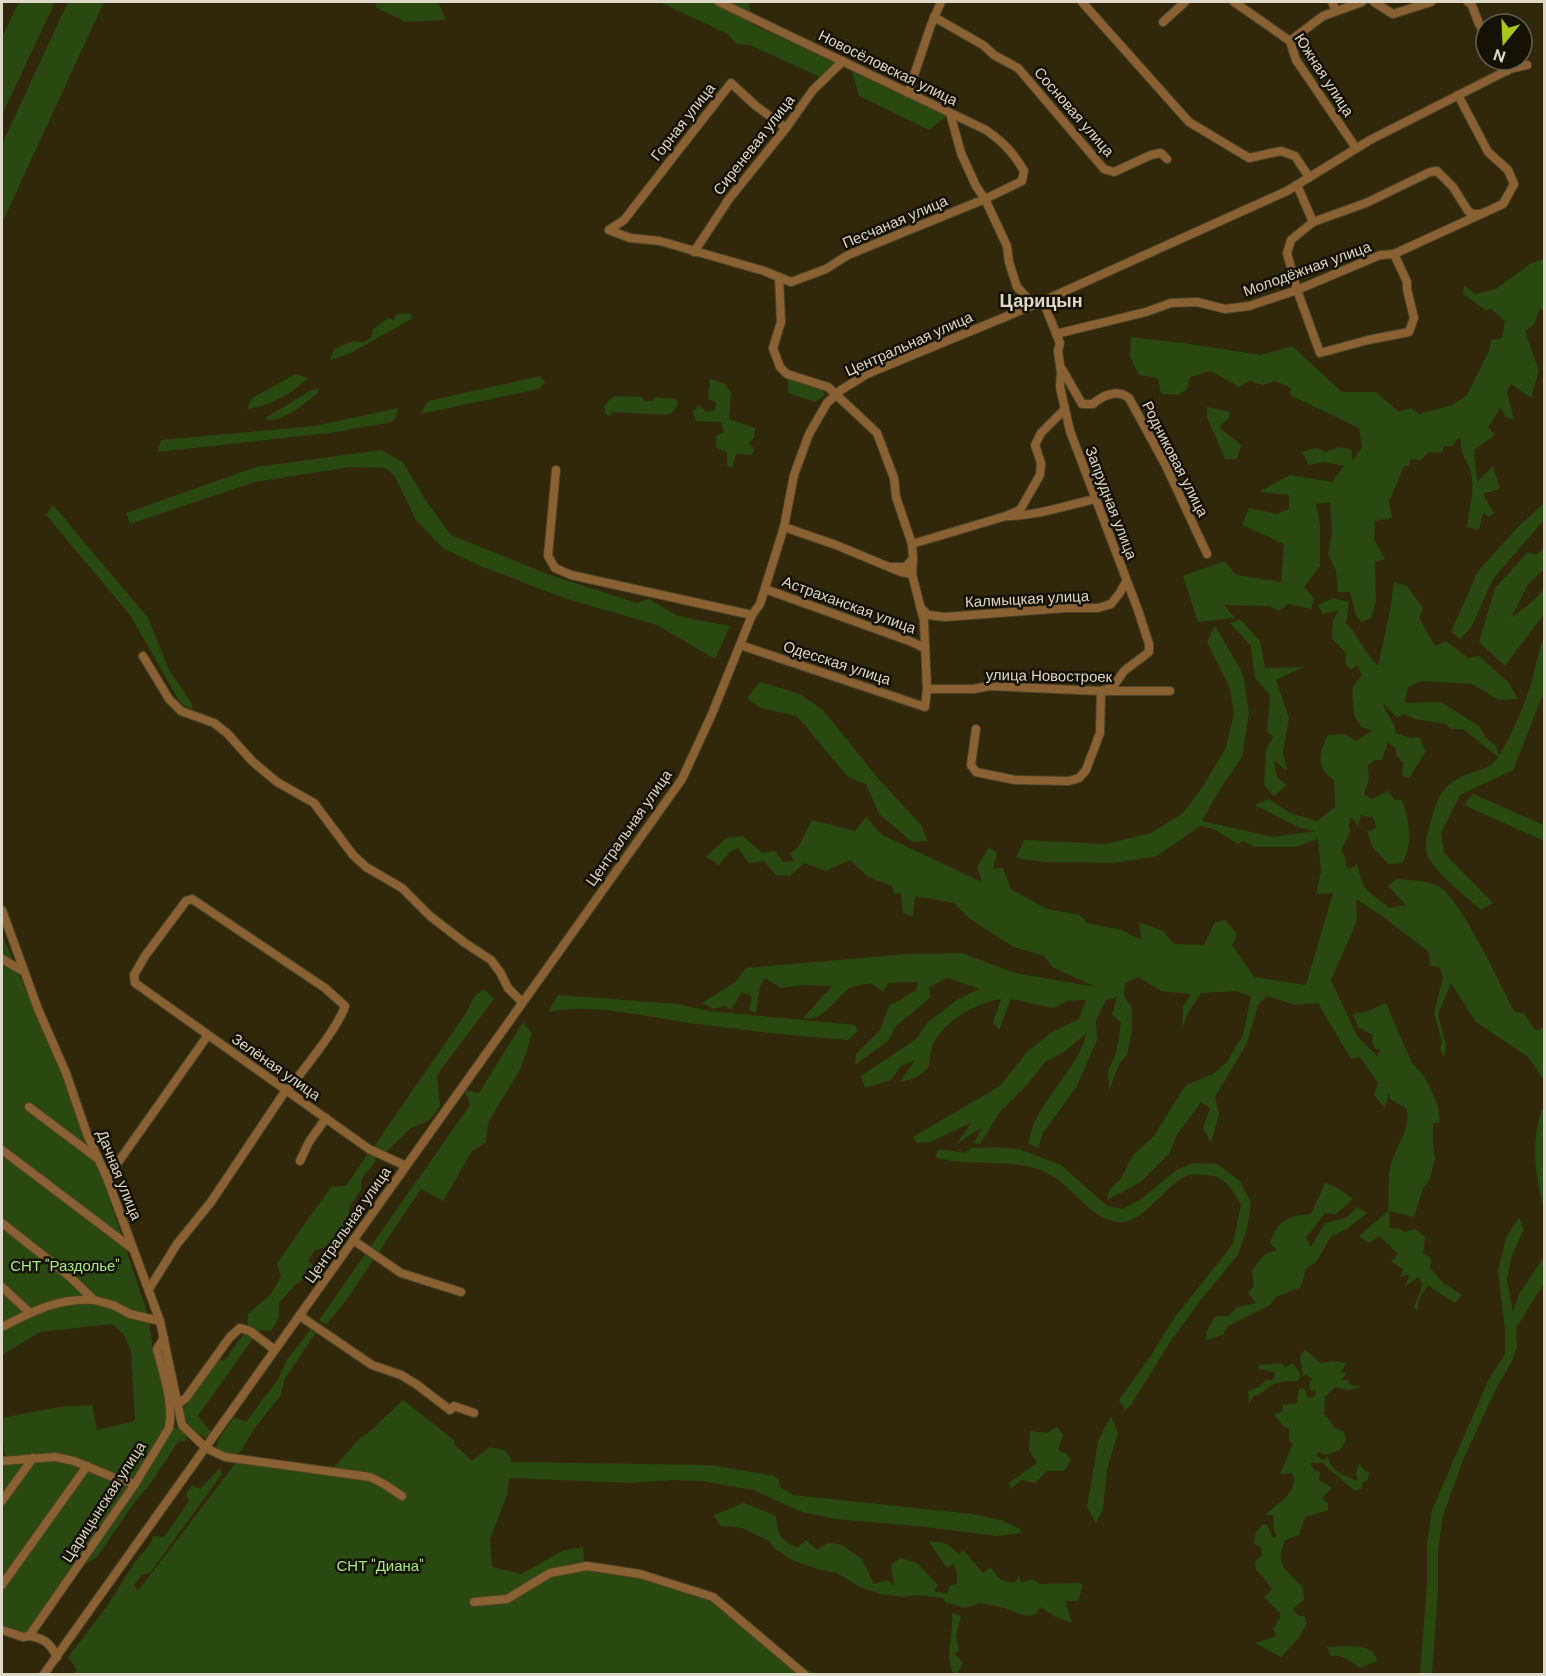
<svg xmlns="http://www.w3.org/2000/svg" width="1546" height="1676" viewBox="0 0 1546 1676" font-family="'DM Sans',sans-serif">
<rect width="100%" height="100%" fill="#31270a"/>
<g fill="#2a4910">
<polygon points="19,2 55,2 2,115 2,37"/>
<polygon points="68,2 104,2 2,223 2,144"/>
<polygon points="375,2 438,2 446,20 406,22 377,8"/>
<polygon points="659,2 749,2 752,24 837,64 822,78 750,45 736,44 728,34"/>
<polygon points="852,71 947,116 929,130 859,96"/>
<path d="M1544,259V311L1540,308L1534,325L1525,331L1539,371L1531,398L1511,384L1507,392L1514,420L1505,417L1501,407L1488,427L1495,435L1474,450L1477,482L1493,466L1500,489L1483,494L1494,513L1489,517L1483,513L1479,530L1467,527C1469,511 1475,489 1471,473C1468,459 1460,457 1461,440L1458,438L1453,446H1444L1442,453L1429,452L1421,460L1410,459L1409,466H1404L1389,502L1392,518L1375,521L1374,539L1385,559L1375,562L1376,601L1371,618L1362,622L1356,616L1350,592H1338L1336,570L1328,554L1332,533L1330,502L1316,504L1320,525V566L1304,587L1314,598L1311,609L1288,604L1279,611L1269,606L1224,605L1235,618L1198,622L1183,576L1225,561L1236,575L1281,582L1284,544L1242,525L1249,508L1277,514L1289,509V495L1259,492L1290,475L1332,482L1344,466L1324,462L1309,465L1302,452L1316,448L1326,452L1338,447L1351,449L1353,461L1362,447L1359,428L1290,395L1291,388L1275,381L1263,385L1250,381L1239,387L1211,371L1190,377L1187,389L1178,395L1161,394L1158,378L1139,375L1130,357L1131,337L1183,343L1261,355L1292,346L1342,392H1376L1399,412L1411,408L1419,414L1452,405L1467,395L1489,351L1491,340L1502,338L1505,321L1490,308L1487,311L1463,294L1464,285L1475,294L1496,289L1531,263Z"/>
<polygon points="410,313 413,318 351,353 330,360 334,349 353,341 364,342 372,337 372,330 388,318 394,320 397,314"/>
<path d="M295,374L309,378C292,393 270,407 247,409L252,398Z"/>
<polygon points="540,376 545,383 539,389 420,414 428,401"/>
<polygon points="788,378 821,388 825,395 815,402 788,393"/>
<polygon points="710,379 724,383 731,392 729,419 755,428 754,438 749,443 755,450 751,455 736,454 732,468 727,466 727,452 716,448 716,436 724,432 721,422 696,421 693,411 699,405 706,412 715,410 716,402 708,399"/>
<path d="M319,388L317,394C303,404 282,424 264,419L311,390Z"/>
<polygon points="615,396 642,397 644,401 654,401 654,397 676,399 678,404 673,412 666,415 611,412 611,416 606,414 604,407 608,401"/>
<polygon points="1207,407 1230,412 1229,418 1219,427 1241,445 1237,459 1225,459 1207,417"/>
<polygon points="398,408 396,417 392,422 330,433 157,452 161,440 314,426"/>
<polygon points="381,450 403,462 424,498 451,535 550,575 637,603 649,599 678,616 730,626 715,659 657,625 564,598 483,567 444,549 416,520 394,475 385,468 350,467 255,482 130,524 126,513 256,467"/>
<polygon points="1544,503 1544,520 1493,579 1471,628 1460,639 1451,632 1478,571 1519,526"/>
<polygon points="53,505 148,618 169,670 192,704 193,710 181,704 130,615 46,515"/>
<polygon points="1544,548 1544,569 1528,584 1511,618 1533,601 1544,589 1544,614 1505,666 1479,642 1495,588 1528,552 1536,555"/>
<path d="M1394,582L1407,586L1423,608L1419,618L1435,646L1446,641L1468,658L1479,656L1509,683L1518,699L1499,700L1472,684L1422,681L1408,687L1405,703L1441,702L1479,726L1486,738L1496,746L1499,755C1512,735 1522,710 1530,687C1535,671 1537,654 1544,638V692L1513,770L1460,795L1441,833L1444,853L1493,903L1481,910C1469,899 1431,869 1427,854C1424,841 1429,827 1433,814C1436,799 1446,784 1459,778C1472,771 1491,770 1498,757L1463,729H1451L1446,724L1415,719L1404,714L1397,718L1383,703C1386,716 1396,723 1396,733L1411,738L1419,737L1426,751L1409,778L1402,776L1403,762L1397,756L1396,749L1388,742L1382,760H1375L1368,765L1369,779L1364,794L1372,799L1388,791L1395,800H1402C1409,820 1414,844 1402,863L1388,864L1372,846L1367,831L1376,828L1374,818L1361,815L1358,826L1351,817L1349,824L1350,832L1341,850L1345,857L1346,866L1350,869L1357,864C1360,874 1361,885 1369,892C1376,898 1383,901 1389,908L1406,905L1388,886L1397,879C1410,880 1425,880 1438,886C1461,898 1500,985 1515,1012L1524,1013L1535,1030L1544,1028V1080L1528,1057L1476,1022L1451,983L1438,1014L1446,1046L1444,1057L1440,1049L1442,1042L1434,1013L1443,977L1439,967L1430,966L1429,952L1386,919L1356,899L1357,921L1331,980L1357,1036L1377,1056L1381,1050L1375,1049L1372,1041L1373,1035L1358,1027L1353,1014L1366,1012L1386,1003L1412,1063L1423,1075L1431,1089L1438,1107L1440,1123H1433V1145L1435,1158L1430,1179L1423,1188L1414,1217L1389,1211L1390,1228L1400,1229L1404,1232L1415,1229L1425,1237L1423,1253L1431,1259L1430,1268L1442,1282L1462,1295L1455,1303C1445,1295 1438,1294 1428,1285L1419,1299L1417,1311L1414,1307L1423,1284L1418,1277L1405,1287L1410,1274L1400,1277L1403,1269L1391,1262L1398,1254L1380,1236L1369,1243L1359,1236L1388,1211C1389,1199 1388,1179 1390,1168C1394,1148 1411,1130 1407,1109L1390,1099L1389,1093L1385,1108L1374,1095L1378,1083L1360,1057L1351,1059L1318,1003L1295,1005L1267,996L1258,1005L1247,1043L1215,1097L1219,1114L1211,1143L1203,1128L1210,1108L1201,1102L1177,1135L1169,1154L1141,1182L1107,1200L1109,1191L1121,1178L1133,1155L1153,1137L1186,1085L1213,1074L1227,1062L1243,1035L1251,996L1236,991L1201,993L1188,1013L1182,1029L1183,1007L1191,994L1161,991L1139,977L1125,983L1124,996L1132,1008V1031L1127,1055L1119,1064L1109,1091L1108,1071L1116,1053L1121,1023L1112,1014L1117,997L1106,1000L1096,1020L1097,1040L1077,1086L1043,1133L1038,1148L1028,1143C1037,1099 1075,1075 1087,1033L1064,1052L1045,1062L1027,1085L1000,1112L980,1144L974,1143L982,1128L968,1136L955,1146L971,1123L930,1142L917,1143L913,1137L1000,1086L1027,1052L1052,1032L1079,1019L1086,1000L1067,1001L1053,1008L1011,999L999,1030L993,1022L1001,999C974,1004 947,1019 933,1044C930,1051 931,1061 928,1067C922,1076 909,1080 900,1082L915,1060L901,1066L891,1080L865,1088L861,1076L916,1039L928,1022L958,999L980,989L948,978L929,987L930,998L896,1026L888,1041L855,1065L856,1054L880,1030L889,1006L916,990L918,982L888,983L883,992L871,983C864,985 853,985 847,990C833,1001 824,1022 803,1018L832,986L802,985L781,988L765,978L760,986L756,1013L749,1010L752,997L742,992L731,1010L725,1006L714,1009L702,1003L735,982L746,968L907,954L962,953L1015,973L1096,987L1052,967L1044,956L1014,947L970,919L954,903L915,896L913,917L903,913L901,893L894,894L892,886L868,877L850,860L826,871L804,863L790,876L776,875L764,861L749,863L738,848L730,852L719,865L706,857L726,838L743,836L762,853L775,851L783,862L794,861L790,853L798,847L812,820L855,831L866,817L882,835L982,882L977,867L989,847L997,853L993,869L1003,868L1011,889L1047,909L1080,915L1087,923L1122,930L1141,940L1139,922L1163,931L1174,944L1204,945L1215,922L1225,920L1237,934L1232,945L1254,977L1306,985L1333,893L1316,894L1321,871L1318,839L1295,847H1255L1243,841L1238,844L1214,829L1200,826L1157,856L1114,863L1044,862L1016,858L1024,840L1106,844L1151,833L1183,813L1202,788L1226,748L1234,713L1230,688L1207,642L1215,626L1243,674L1249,713L1242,757L1218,792L1202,821L1273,837L1315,831L1300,828L1255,805L1269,799L1290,813L1317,821L1335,807L1334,780C1315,768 1319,753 1328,735L1345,734L1356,741L1372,731L1361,727L1354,715L1352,689L1362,675L1357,665L1351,670L1345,663L1346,653L1332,639L1333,620L1339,610L1323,614L1318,605L1333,598L1349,602L1346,623C1359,636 1365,654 1378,666L1390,611Z"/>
<polygon points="1240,619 1260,641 1265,668 1303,667 1276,680 1289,718 1283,752 1287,771 1274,760 1277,777 1287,785 1274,796 1264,785 1266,750 1273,737 1267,731 1270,695 1255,678 1251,646 1230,623"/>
<polygon points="760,682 800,694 823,710 877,777 921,825 928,841 912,842 879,814 866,784 848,777 797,716 760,708 747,698"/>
<polygon points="1473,794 1544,825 1544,841 1464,805"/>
<polygon points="2,934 94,1153 148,1315 153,1350 162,1376 167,1421 129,1488 24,1637 2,1629 2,1458 5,1456 2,1437 2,1418 59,1407 92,1405 97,1430 135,1421 131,1352 124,1335 112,1324 40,1332 2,1355"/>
<polygon points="484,989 494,999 437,1075 440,1107 428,1121 411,1128 385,1153 373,1148 464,1016 475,996"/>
<path d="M558,995L678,1004L709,1011L855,1025L858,1031L848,1040C795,1036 742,1030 689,1023C648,1017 587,1002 548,1012Z"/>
<polygon points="523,1022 532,1034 521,1068 488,1123 486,1142 472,1151 443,1201 421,1189 345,1302 326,1325 319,1320 470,1105 465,1092 467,1090 479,1093"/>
<path d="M1544,1105V1201H1542C1534,1170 1531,1135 1544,1105Z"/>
<path d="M998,1147L1019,1149L1061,1165L1107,1206L1123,1209L1141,1199L1177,1170L1193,1163L1217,1164L1240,1181L1251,1203L1247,1229L1238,1255L1200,1301L1168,1345L1131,1405L1125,1410L1119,1400L1150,1357L1175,1317L1233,1244L1241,1204C1232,1189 1224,1174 1204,1175C1200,1175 1194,1174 1190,1175C1170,1179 1145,1221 1124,1222C1093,1224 1076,1189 1052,1176C1017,1155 972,1169 935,1157L939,1149L965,1153L971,1148Z"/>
<path d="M369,1152L376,1155L375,1162L362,1178L361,1190L350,1206L348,1221L326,1247L315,1250L308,1261L314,1266L313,1274L296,1284L279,1303V1318L271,1331L259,1330L198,1416L211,1432L206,1438C192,1430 186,1425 183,1409L219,1360L224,1361L247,1329L248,1314L271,1294L281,1276L277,1263L331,1187L346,1186Z"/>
<path d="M1325,1183L1336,1187L1353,1199L1336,1214L1325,1213L1306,1238L1311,1247L1325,1223L1346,1218L1357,1207L1367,1213L1347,1229L1331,1236L1317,1261L1306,1269L1301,1287L1276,1297L1270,1305L1228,1326L1223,1335L1206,1340V1333L1215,1316H1229L1237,1307L1256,1303L1248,1292L1254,1286L1252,1270L1265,1254L1277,1250L1270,1243C1279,1219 1287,1216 1311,1214Z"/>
<polygon points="1519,1217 1524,1229 1511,1258 1507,1279 1513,1312 1519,1294 1544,1257 1544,1283 1516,1328 1517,1347 1512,1361 1496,1389 1463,1460 1443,1516 1438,1550 1438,1589 1432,1674 1420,1674 1427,1585 1427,1544 1432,1510 1488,1381 1505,1354 1505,1329 1498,1271 1506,1238"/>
<polygon points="310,1330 317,1331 284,1380 281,1395 254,1429 241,1451 231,1457 217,1449 217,1442 234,1417 246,1422 279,1378 286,1361"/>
<path d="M1305,1349L1320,1363L1333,1361L1346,1363L1341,1373H1347L1341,1380H1347L1351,1385L1362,1387L1349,1390L1335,1387L1325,1397L1324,1413L1335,1428L1344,1432L1346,1440L1340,1450L1325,1455L1318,1452L1317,1455L1322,1460L1328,1457C1332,1473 1344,1475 1358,1481L1356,1473L1359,1463L1364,1470L1369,1472L1368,1480L1363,1482L1361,1489L1354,1490L1322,1463H1310L1314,1470L1320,1472L1319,1480L1332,1488L1322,1498L1328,1504V1510L1305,1517L1299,1535L1285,1540C1273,1567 1288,1569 1303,1588L1304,1600L1293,1609L1298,1615L1305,1617L1307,1624L1297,1640L1281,1657L1255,1643L1277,1636L1273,1629L1280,1618V1613L1264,1597L1272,1589L1263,1577L1256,1570L1255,1562L1262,1555L1261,1547L1254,1544L1256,1532L1263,1524L1267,1525L1273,1538L1277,1536L1274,1531L1273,1515H1265C1278,1502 1298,1495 1293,1473L1280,1474L1293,1444L1289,1440V1429L1283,1426L1274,1414L1282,1412L1283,1405L1297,1403L1299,1389L1304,1388L1308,1398L1314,1397L1316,1390L1311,1391L1309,1384L1312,1379L1307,1375L1303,1376L1300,1356Z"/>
<path d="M1281,1363L1286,1367L1293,1363L1301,1375L1298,1381C1289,1381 1280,1381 1272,1385C1265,1389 1263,1394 1254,1396L1249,1403L1248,1391L1259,1387L1266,1380H1273L1275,1372L1258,1369L1259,1365Z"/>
<polygon points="403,1400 454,1440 455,1445 472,1461 490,1447 505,1450 511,1459 511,1462 711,1465 774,1476 779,1480 779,1486 793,1495 972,1514 1001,1520 1020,1529 1021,1533 997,1536 916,1526 835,1519 802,1512 753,1490 701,1481 671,1480 630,1483 509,1478 507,1495 490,1539 492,1567 521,1574 562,1551 583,1547 584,1563 590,1562 643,1572 714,1593 780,1652 815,1674 73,1674 77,1670 68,1657 105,1609 135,1562 151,1543 153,1536 164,1537 189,1501 186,1494 192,1485 200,1489 220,1468 222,1474 150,1573 142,1575 134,1585 138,1591 241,1456 332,1469 361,1437 367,1434"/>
<polygon points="1111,1416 1118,1433 1107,1469 1103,1510 1096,1523 1087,1507 1098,1441"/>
<polygon points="172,1427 183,1428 187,1437 185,1441 178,1442 153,1480 131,1507 97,1557 83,1566 83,1560"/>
<polygon points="1057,1427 1063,1435 1058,1450 1067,1454 1071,1460 1064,1471 1047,1471 1035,1483 1021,1480 1011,1489 1009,1483 1037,1463 1029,1450 1030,1431 1047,1433"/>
<path d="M744,1503L776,1516C778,1536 780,1539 797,1548L806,1540L817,1550L827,1543L840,1544L862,1559L874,1584L888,1580L894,1587L891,1565L900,1558L917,1563L938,1585L934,1591L947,1594L950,1585L957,1584V1572L953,1564L947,1568L929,1542C943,1541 950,1544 959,1555L963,1550L983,1573L990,1567L1001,1580L1015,1583L1019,1575L1021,1583L1032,1579L1040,1584L1079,1583L1083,1585L1078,1601H1065L1072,1623L1056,1617L1040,1607L1036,1614L1027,1616L1001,1607L980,1603L965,1608L945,1602L943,1598L917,1595L904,1597L880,1594L858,1586L837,1573L817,1569L792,1560L775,1549L769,1541L742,1528L720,1526L714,1515Z"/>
<path d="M952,1613L961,1616L956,1636L959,1651L954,1653L963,1663L957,1674H954C944,1659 954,1631 952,1613Z"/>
<path d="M1327,1647C1341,1647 1375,1641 1377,1661L1360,1668C1350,1661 1343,1654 1331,1656Z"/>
</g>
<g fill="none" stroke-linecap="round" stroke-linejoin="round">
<defs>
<g id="minor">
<polyline points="1082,2 1189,122 1249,158 1281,151 1295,156 1309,177"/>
<polyline points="1234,2 1290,41 1296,60 1356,148"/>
<polyline points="1332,2 1336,11"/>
<polyline points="1374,2 1393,14 1431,2"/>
<polyline points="1468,2 1471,3 1479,24 1486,36"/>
<polyline points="934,17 983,45 994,55 1018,68 1104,169 1114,172 1151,155 1161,153 1167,159"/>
<polyline points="1163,22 1185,2"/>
<polyline points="1290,41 1323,16 1362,2"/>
<polyline points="1500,60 1507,71"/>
<polyline points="908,93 931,25 941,2"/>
<polyline points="950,113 961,153 976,186 985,199 1007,246 1009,262 1017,287 1034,305"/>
<polyline points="1297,185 1313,222 1291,240 1287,253 1297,290 1320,353 1368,340 1409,332 1414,318 1407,289 1407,282 1394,254"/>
<polyline points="1313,222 1366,203 1430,172 1437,171 1453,187 1468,211 1473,214 1481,214"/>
<path d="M609,230L630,238L660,241L764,271L791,282L826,269L848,255L985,199L1022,181L1024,171C1014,153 1003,142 986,130L719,2"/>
<polyline points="609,230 624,220 731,83 756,106 786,128"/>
<polyline points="694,252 729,199 786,128 813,90 843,61"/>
<polyline points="779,277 781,322 773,348 780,367 787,374 828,387 877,433 894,478 896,497 912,544"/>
<polyline points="1056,334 1146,312 1171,303 1197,302 1225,309 1249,306 1297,290 1380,255 1394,254 1503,204 1514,184 1508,170 1488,152 1458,95"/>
<path d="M1062,369L1082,404H1093C1103,395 1117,389 1129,398L1165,464L1207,554"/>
<polyline points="556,470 548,556 555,568 571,575 752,615"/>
<path d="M1010,516C1040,515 1067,505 1096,499"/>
<polyline points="784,527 836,545 901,572 912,574"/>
<polyline points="892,567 905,567 913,559 912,544 1006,516 1020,510 1040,475 1041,463 1035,445 1041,433 1065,409"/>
<polyline points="765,589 912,642 924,648"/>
<polyline points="920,607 928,615 945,617 1065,608 1098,608 1111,604 1119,594 1126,582"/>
<polyline points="740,645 925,707 927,689 924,621 912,574 913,559"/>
<polyline points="143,656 169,699 181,711 214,723 227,733 252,761 277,782 314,803 353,855 366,867 402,888 430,916 465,943 491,960 500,972 508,988 522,1002"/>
<polyline points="927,689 974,689 989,686 1101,691 1170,691"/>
<polyline points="976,729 971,765 976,772 1015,780 1069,781 1079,778 1086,770 1100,733 1101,691 1113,687 1124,671 1149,652 1149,644 1138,610 1070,431 1060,387 1061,372 1058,351 1060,343 1043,301"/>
<polyline points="2,910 38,1009 66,1073 87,1134 107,1178 160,1321 182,1425 206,1448 225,1457 370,1477 384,1484 402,1496"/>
<polyline points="2,959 23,971"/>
<polyline points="29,1107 97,1158"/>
<polyline points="2,1150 133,1249"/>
<polyline points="300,1161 309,1142 326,1118"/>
<polyline points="107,1178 208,1035"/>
<polyline points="2,1223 69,1276 94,1300 113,1305 130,1314 160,1321"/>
<polyline points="353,1240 401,1273 461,1292"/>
<polyline points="2,1287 30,1313"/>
<path d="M149,1289L177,1244L211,1202L286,1090L292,1085C306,1066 339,1026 345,1006L325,988L198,903L192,899L186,901L145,956L134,975L135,983L369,1149L406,1166"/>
<polyline points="300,1316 372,1365 401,1375 416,1384 450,1410 454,1406 474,1413"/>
<path d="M2,1327C34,1311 57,1298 94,1300"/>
<polyline points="178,1404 186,1398 230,1337 240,1328 250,1331 275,1350"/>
<polyline points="2,1461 55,1457 74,1461 115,1478 135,1484"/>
<polyline points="2,1501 33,1458"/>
<polyline points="2,1585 87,1466"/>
<polyline points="474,1602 507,1599 550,1573 587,1566 640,1574 713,1597 804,1674"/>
<polyline points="2,1630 23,1637 29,1636"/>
<path d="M57,1657C50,1643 44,1638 29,1636L135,1484L169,1428C174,1402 163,1374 157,1349L164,1338"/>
<polyline points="44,1674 682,779 712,714 752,615 760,604 784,527 794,475 809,434 827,403 841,390 867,374 1034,305 1287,191 1370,140 1510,69 1527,65"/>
</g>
</defs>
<use href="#minor" stroke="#4d4328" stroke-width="10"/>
<use href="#minor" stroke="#8a6132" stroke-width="8"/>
</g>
<g text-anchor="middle" stroke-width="5" stroke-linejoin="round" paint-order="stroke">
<g font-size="15" fill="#ded8c8" stroke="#151105">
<text transform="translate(888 68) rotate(26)" y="5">Новосёловская улица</text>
<text transform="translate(1324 75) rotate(57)" y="5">Южная улица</text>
<text transform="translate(1074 112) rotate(49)" y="5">Сосновая улица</text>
<text transform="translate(683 122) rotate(-52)" y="5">Горная улица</text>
<text transform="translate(754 145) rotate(-52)" y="5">Сиреневая улица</text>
<text transform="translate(895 222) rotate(-23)" y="5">Песчаная улица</text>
<text transform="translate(1307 269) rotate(-20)" y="5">Молодёжная улица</text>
<text transform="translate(909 344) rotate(-24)" y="5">Центральная улица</text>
<text transform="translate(1175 459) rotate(63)" y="5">Родниковая улица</text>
<text transform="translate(1111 503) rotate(69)" y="5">Запрудная улица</text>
<text transform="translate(1027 599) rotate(-3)" y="5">Калмыцкая улица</text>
<text transform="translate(849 605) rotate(20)" y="5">Астраханская улица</text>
<text transform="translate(837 663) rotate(18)" y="5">Одесская улица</text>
<text transform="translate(1049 676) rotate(1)" y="5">улица Новостроек</text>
<text transform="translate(629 828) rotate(-55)" y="5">Центральная улица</text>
<text transform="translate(276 1067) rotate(35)" y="5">Зелёная улица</text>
<text transform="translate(119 1175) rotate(68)" y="5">Дачная улица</text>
<text transform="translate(348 1225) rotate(-55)" y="5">Центральная улица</text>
<text transform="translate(104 1502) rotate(-57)" y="5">Царицынская улица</text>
</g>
<g font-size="15" fill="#a8e97d" stroke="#151105">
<text x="65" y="1271">СНТ "Раздолье"</text>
<text x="380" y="1571">СНТ "Диана"</text>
</g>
<g font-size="18" font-weight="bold" fill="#ded8c8" stroke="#151105">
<text x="1041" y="307">Царицын</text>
</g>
</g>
<rect width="1546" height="1676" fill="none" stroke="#ded8c8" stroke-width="6"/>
<g transform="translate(1504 42) rotate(198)"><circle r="28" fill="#151105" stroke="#656153" stroke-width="1.5"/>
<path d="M0-4.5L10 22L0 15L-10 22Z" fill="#a8c71c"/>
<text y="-9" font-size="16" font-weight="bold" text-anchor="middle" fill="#ded8c8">N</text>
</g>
</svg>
